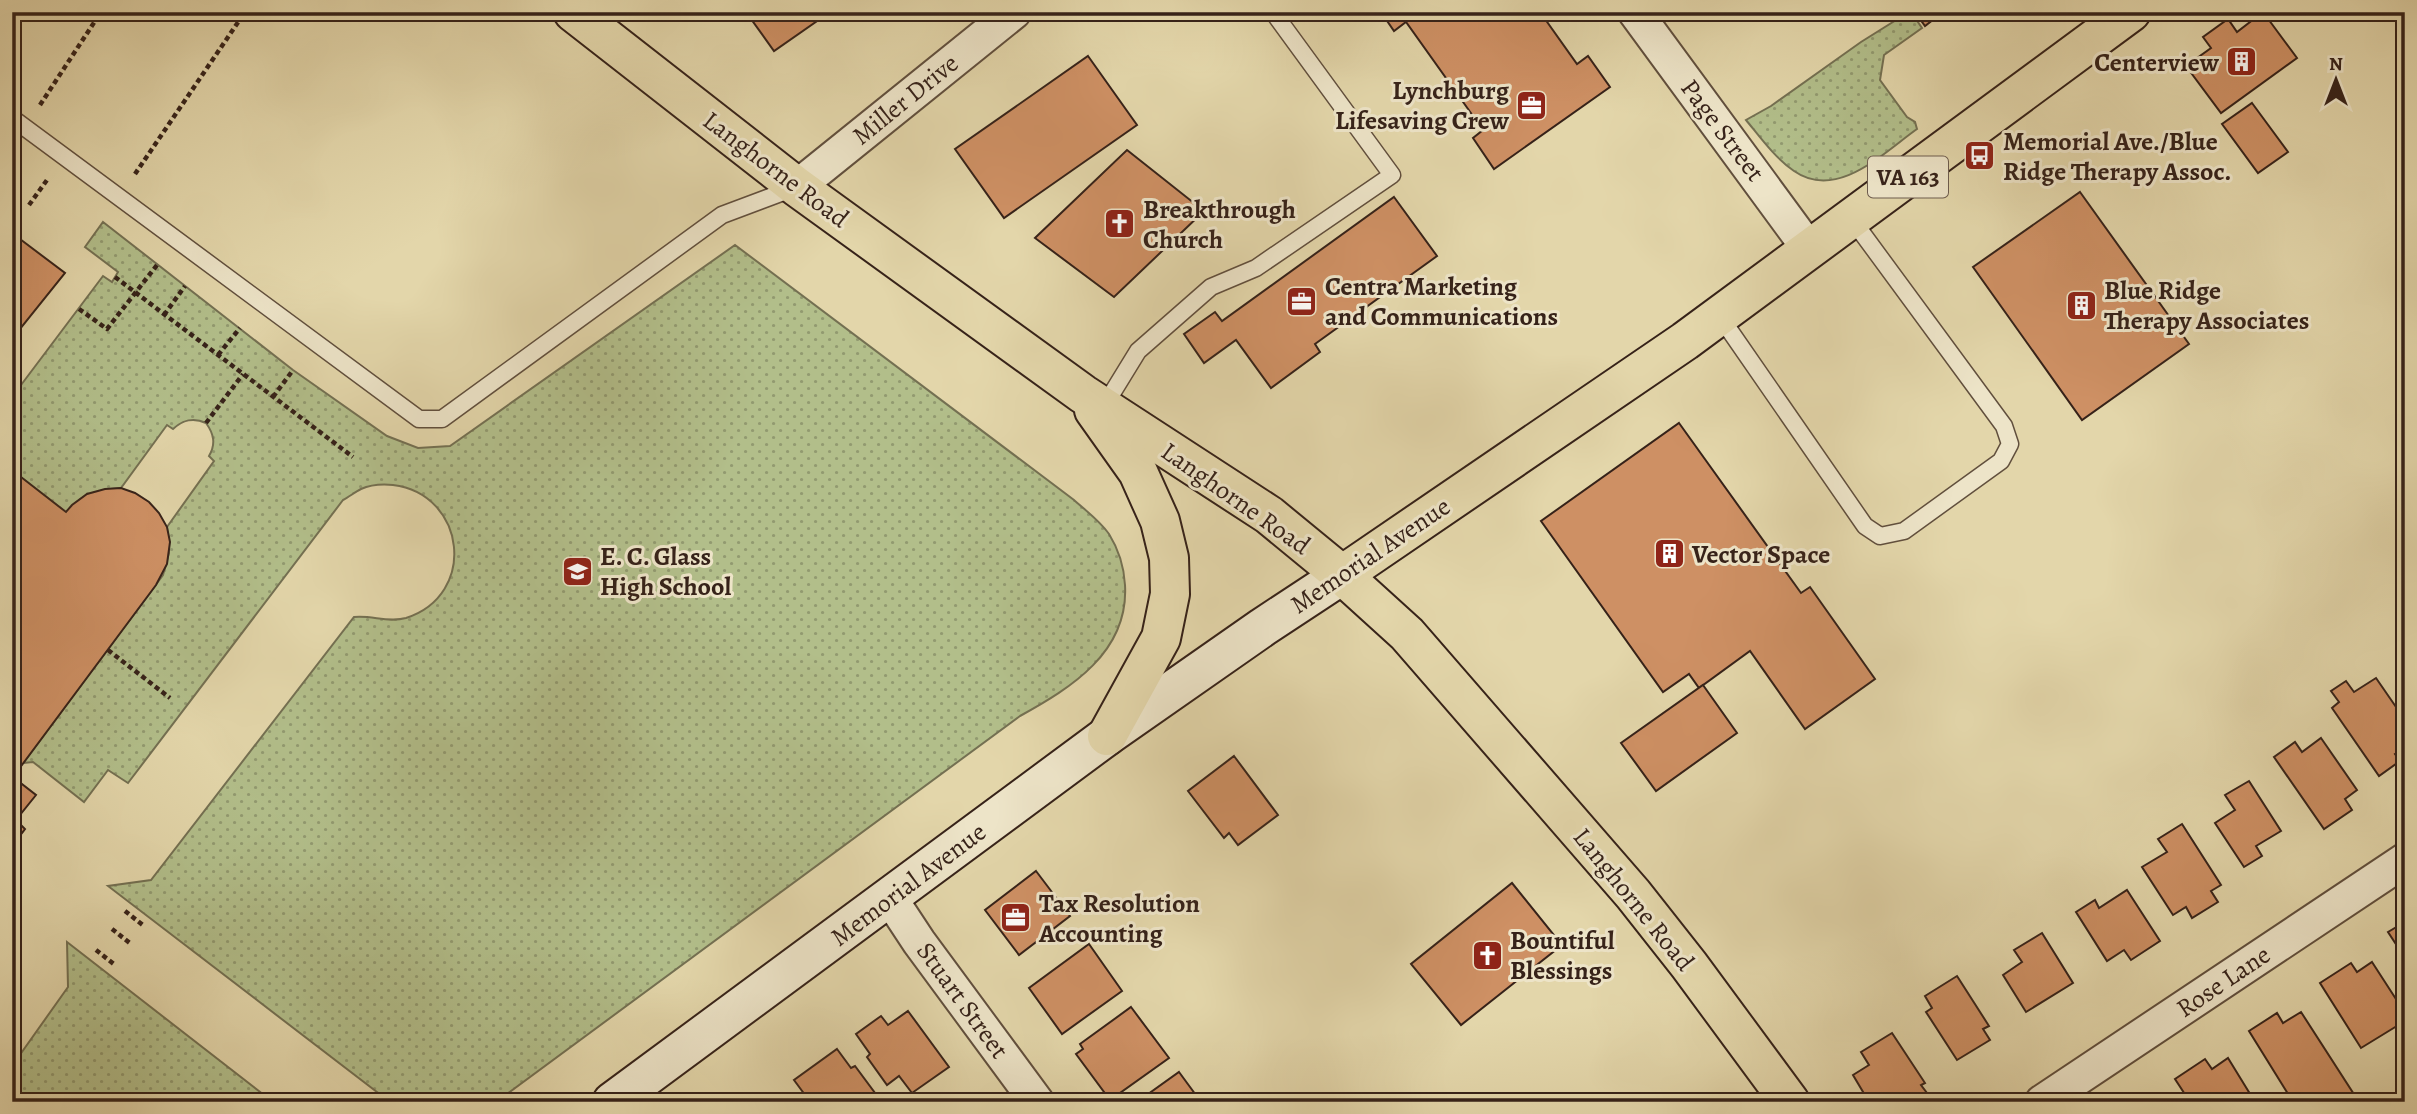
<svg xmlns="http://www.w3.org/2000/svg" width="2417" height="1114" viewBox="0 0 2417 1114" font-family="Alegreya,serif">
<defs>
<pattern id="grass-dots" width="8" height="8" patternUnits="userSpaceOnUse" patternTransform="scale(1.75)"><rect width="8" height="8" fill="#b2be8a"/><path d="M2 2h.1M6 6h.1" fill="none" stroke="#929a70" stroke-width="1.8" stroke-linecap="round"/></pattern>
</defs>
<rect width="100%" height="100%" fill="#e3d6aa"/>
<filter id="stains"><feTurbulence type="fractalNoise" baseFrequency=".00286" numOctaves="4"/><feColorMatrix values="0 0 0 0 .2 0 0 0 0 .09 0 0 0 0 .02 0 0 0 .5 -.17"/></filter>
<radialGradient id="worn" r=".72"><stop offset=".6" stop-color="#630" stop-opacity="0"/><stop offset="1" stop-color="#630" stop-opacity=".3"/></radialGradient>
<g fill="url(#grass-dots)" stroke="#747052" stroke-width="2">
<path d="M1909,12H1911L1922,28L1884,55L1880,80L1907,117L1915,122L1917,129C1883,153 1837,201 1794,171C1775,158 1760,137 1746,120L1771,106L1861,42Z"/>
<path d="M103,222L293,370L387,436L418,448L450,446L735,245L1074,500C1085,510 1100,521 1109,534C1119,550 1124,567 1125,585C1129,652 1071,688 1020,716L496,1102H390L108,886L151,880L354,617C372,615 388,623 406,618C478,595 466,494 393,485C383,484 370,485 361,489C355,492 349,497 343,500L128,783L108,770L84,802L33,762L23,763L163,575L169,553L167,527L214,461L209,456C216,444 214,434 206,423C193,417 183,420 173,429L167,425L121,488C92,490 78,496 61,519L12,475V397L103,276L112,282L118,272L85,247Z"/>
<polygon points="67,942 273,1102 12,1102 12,1066 68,987"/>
</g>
<g fill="#ce9064" stroke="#362219" stroke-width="2">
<polygon points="746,12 830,12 774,51"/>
<polygon points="1381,12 1540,12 1577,64 1588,56 1610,87 1494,169 1473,138 1483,130 1406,22 1394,31"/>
<polygon points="1915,12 1943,12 1925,26"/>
<polygon points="2263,12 2297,58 2221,113 2186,66 2211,48 2203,37 2228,19 2237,32"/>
<polygon points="1088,56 1137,125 1004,218 955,149"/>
<polygon points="2252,103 2288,152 2258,173 2222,124"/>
<polygon points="1127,150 1204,211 1114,297 1035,238"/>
<polygon points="2080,192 2189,344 2082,420 1973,267"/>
<polygon points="1394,197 1437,256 1315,344 1320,352 1271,388 1236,340 1204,363 1184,334 1215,312 1222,321"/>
<polygon points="12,233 65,273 12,339"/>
<polygon points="1679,423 1801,593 1810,587 1875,679 1805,729 1750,651 1699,688 1689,674 1663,692 1541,521"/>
<polygon points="12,470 66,512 72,505 87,494 105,489 121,488 135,493 149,502 159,513 167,527 170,542 167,564 156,585 13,777 36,795 16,820 25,829 12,846"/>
<polygon points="2376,678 2405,720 2405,748 2395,754 2400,761 2379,776 2332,708 2339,702 2331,691 2346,681 2354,692"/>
<polygon points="1703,685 1737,733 1656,791 1621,743"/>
<polygon points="2321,738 2357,790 2345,799 2352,810 2324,829 2274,757 2295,742 2302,752"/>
<polygon points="1234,756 1278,815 1238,845 1229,833 1224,838 1188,791"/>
<polygon points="2249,781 2281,831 2256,846 2262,856 2244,867 2215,823 2235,810 2225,795"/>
<polygon points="2182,824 2221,885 2211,891 2218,902 2192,918 2186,907 2173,915 2142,867 2167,852 2158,839"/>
<polygon points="1036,871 1070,916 1019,955 985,910"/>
<polygon points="1512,883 1562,945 1461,1025 1411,964"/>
<polygon points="2127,890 2160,941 2131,960 2124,950 2107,961 2076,912 2095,900 2099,908"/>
<polygon points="2405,922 2405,958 2388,932"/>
<polygon points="2042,933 2073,983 2026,1012 2003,975 2022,962 2014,950"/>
<polygon points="1089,944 1122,991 1062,1034 1029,988"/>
<polygon points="2372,962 2405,1013 2405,1021 2361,1048 2320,983 2351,963 2357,972"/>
<polygon points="1957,976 1989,1026 1983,1029 1990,1040 1957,1060 1926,1012 1932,1008 1925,996"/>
<polygon points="1131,1007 1169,1058 1110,1100 1076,1054 1083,1049 1080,1044"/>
<polygon points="908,1011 949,1067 912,1093 899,1076 887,1085 867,1057 870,1054 856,1034 881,1016 888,1025"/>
<polygon points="2301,1012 2357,1099 2352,1102 2326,1102 2323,1096 2313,1102 2293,1102 2249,1031 2277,1013 2283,1023"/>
<polygon points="1892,1033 1925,1083 1921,1085 1927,1093 1913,1102 1903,1102 1901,1098 1896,1102 1869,1102 1853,1075 1869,1065 1861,1052"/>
<polygon points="837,1049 851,1068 855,1066 875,1093 870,1096 874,1102 804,1102 808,1099 794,1080"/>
<polygon points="2228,1058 2255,1102 2190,1102 2175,1079 2205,1059 2212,1069"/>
<polygon points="1179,1072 1201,1102 1137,1102"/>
</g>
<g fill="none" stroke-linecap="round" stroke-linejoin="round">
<defs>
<g id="service">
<polyline points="12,118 419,419 442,419 722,215 794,188"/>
<polyline points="1719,315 1865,526 1880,536 1904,531 2001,461 2010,444 2004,426 1851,218"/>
<polyline points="1103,408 1138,351 1211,287 1256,268 1392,175 1273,12"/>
</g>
<g id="minor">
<polyline points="1635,12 1809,249"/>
<polyline points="797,187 1014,12"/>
<polyline points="890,898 919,942 1037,1102"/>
<polyline points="2042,1102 2405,860"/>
</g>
<polyline id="secondary" points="612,1102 1107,736 1263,627 1342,575"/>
<g id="primary">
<polyline points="573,12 797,187 1083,394 1269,515 1342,575 1407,634 1633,894 1689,965 1790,1102"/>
<polyline points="1094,410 1138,472 1160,521 1169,558 1170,594 1161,638 1107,736"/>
<polyline points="1342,575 1685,341 2131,12"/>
</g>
</defs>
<use href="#service" stroke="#614f3d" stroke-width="19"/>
<use href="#minor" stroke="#614f3d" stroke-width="37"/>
<use href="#secondary" stroke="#362219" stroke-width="42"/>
<use href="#primary" stroke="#362219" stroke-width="42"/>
<g stroke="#362219" stroke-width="4.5" stroke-dasharray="5 3.5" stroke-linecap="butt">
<polyline points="40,105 101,12"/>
<polyline points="135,174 245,12"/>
<polyline points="29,205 47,180"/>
<polyline points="115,277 353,457"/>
<polyline points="79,309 107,329 157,265"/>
<polyline points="164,315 185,286"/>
<polyline points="218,355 240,328"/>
<polyline points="273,397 293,370"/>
<polyline points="206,423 243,374"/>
<polyline points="108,650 170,698"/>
<polyline points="125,911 144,926"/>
<polyline points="112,929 131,944"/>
<polyline points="96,950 115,965"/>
</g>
<use href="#service" stroke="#ede4c8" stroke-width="16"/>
<use href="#minor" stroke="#ede4c8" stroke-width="33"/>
<use href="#secondary" stroke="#ede4c8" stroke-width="38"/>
<use href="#primary" stroke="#e3d6aa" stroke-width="38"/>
</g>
<defs>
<symbol id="building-square" viewBox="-11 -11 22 22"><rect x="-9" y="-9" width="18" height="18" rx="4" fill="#8f2418" stroke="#ede4c8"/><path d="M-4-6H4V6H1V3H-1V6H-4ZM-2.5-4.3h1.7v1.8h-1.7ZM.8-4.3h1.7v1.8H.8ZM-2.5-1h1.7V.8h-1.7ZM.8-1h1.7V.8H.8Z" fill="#fff"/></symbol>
<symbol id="office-square" viewBox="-11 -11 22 22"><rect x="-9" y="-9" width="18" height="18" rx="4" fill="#8f2418" stroke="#ede4c8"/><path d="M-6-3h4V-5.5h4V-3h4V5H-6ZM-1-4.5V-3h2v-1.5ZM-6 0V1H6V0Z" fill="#fff"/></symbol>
<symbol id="bus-square" viewBox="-11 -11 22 22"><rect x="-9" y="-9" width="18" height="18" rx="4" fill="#8f2418" stroke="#ede4c8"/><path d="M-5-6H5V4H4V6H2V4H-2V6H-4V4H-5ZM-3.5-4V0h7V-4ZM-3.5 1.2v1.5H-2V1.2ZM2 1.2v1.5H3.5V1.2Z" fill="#fff"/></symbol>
<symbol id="church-square" viewBox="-11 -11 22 22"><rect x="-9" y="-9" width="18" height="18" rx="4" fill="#8f2418" stroke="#ede4c8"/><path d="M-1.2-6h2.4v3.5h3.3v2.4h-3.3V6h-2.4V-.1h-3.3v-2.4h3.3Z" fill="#fff"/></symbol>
<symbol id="school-square" viewBox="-11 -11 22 22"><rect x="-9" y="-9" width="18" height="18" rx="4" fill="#8f2418" stroke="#ede4c8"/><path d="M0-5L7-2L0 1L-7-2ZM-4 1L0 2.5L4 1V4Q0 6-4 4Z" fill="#fff"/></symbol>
</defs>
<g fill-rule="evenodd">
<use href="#building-square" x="2224" y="44" width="35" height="35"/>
<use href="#office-square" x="1514" y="88" width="35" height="35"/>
<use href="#bus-square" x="1962" y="138" width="35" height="35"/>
<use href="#church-square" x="1102" y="206" width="35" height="35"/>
<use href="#office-square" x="1284" y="284" width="35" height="35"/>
<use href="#building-square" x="2064" y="288" width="35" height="35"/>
<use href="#building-square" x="1652" y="536" width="35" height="35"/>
<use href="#school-square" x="560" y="554" width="35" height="35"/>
<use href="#office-square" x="998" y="900" width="35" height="35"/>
<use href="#church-square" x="1470" y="938" width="35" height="35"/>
</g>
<g text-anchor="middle" stroke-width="6" stroke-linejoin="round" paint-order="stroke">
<rect fill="#ede4c8" stroke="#6d5c4e" stroke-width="2" x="1868" y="156.5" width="80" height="41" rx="5"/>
<g font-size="24" font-weight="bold" fill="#362219">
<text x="1908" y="185">VA 163</text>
</g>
<g font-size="26" font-weight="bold" fill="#362219" stroke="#ede4c8" text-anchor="start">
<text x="2219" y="71" text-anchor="end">Centerview</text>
<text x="1509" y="99" text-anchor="end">Lynchburg<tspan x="1509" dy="30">Lifesaving Crew</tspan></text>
<text x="2003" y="150">Memorial Ave./Blue<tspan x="2003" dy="30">Ridge Therapy Assoc.</tspan></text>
<text x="1143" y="218">Breakthrough<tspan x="1143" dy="30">Church</tspan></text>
<text x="1325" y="295">Centra Marketing<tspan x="1325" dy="30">and Communications</tspan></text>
<text x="2104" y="299">Blue Ridge<tspan x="2104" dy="30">Therapy Associates</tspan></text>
<text x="1692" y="563">Vector Space</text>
<text x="600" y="565">E. C. Glass<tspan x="600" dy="30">High School</tspan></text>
<text x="1039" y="912">Tax Resolution<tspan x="1039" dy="30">Accounting</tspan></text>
<text x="1510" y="949">Bountiful<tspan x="1510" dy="30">Blessings</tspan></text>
</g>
<g font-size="26" fill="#362219" stroke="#ede4c8">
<text transform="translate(905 99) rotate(-39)" y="9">Miller Drive</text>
<text transform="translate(1723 130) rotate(53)" y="9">Page Street</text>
<text transform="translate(776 169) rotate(37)" y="9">Langhorne Road</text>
<text transform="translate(1236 498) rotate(35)" y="9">Langhorne Road</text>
<text transform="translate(1370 555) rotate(-34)" y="9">Memorial Avenue</text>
<text transform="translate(908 884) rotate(-37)" y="9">Memorial Avenue</text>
<text transform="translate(1634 899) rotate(51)" y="9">Langhorne Road</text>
<text transform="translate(2223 981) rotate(-34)" y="9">Rose Lane</text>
<text transform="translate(963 1000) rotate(54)" y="9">Stuart Street</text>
</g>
</g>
<rect width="2417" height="1114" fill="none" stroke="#e3d6aa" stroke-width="42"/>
<rect x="14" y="14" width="2389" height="1086" fill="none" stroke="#362219" stroke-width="3.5"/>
<rect x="21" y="21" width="2375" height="1072" fill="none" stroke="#362219" stroke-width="2"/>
<g transform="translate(2336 80)" stroke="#ede4c8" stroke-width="5" paint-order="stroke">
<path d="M0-5L12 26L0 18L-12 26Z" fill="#362219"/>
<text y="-10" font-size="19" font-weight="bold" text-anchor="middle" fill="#362219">N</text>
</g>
<rect width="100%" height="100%" filter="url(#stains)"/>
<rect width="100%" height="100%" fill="url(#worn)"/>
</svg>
